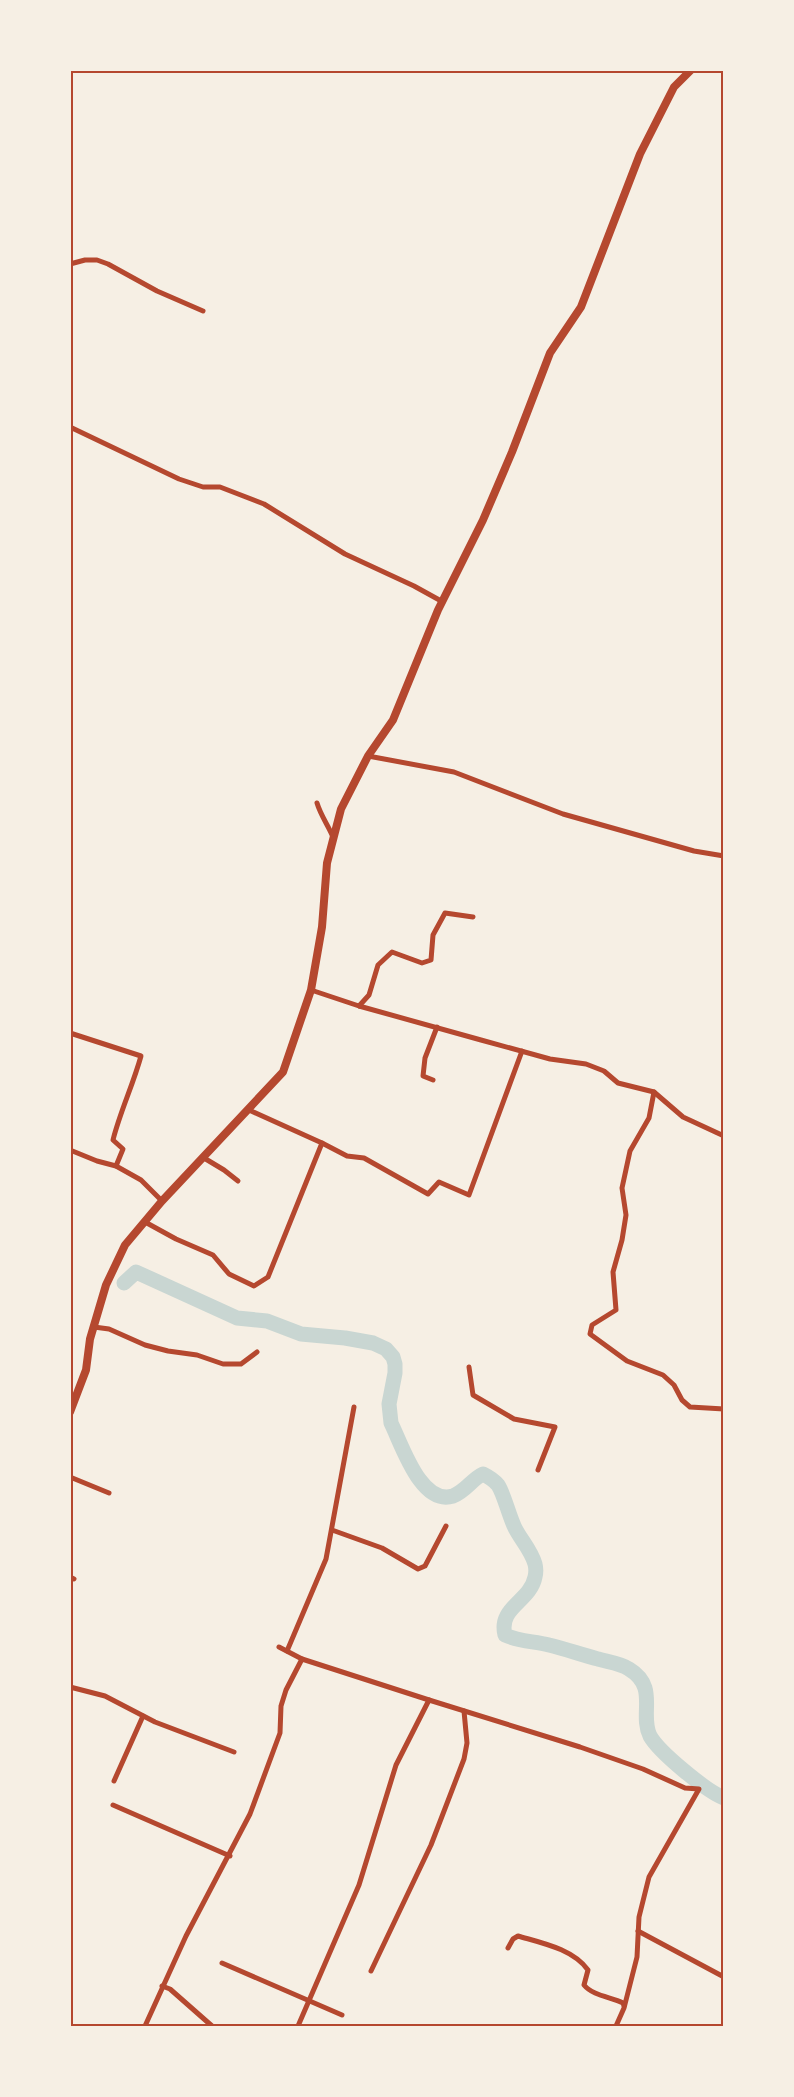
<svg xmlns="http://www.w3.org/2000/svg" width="794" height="2097" viewBox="0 0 794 2097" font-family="'Source Sans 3',sans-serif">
<rect width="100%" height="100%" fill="#f6efe4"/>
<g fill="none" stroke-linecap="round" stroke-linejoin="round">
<path stroke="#c9d6d2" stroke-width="15" d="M124,1283L136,1272L237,1318L267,1321L301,1334L345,1338L373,1343L386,1349L393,1357L395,1364V1373L389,1404L391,1423C402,1445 421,1506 453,1496C466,1491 472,1479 483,1474C489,1477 494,1480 498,1485C504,1494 509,1516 515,1528C521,1540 531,1550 535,1564C536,1568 536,1573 535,1577C530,1602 498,1607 505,1635C520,1642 534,1641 549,1645C566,1649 582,1655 598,1659C608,1662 620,1663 629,1669C659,1687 639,1714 650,1736C659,1752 706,1791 724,1798"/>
<g stroke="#b5482f" stroke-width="5">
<polyline points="70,264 85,260 97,260 108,264 157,291 203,311"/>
<polyline points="70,427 179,479 203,487 220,487 264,504 345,554 414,586 443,602"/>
<polyline points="368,756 454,772 563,814 694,851 724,856"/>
<path d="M317,803C321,816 328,825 333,837"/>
<polyline points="311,990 359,1006 481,1040 550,1059 586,1064 604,1071 618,1083 654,1092 683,1117 724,1136"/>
<polyline points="359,1006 369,995 378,965 392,952 422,963 431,960 433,935 445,913 473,917"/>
<path d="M70,1033L141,1056C133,1085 120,1112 113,1140L123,1149L116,1166"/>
<polyline points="433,1080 423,1076 425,1058 437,1027"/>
<polyline points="654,1092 649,1118 630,1151 622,1188 626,1215 622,1240 613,1272 616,1310 592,1325 590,1334 627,1361 663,1375 674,1385 682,1400 690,1407 724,1409"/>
<polyline points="322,1143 347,1156 364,1158 428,1194 439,1182 469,1195 522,1051"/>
<polyline points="70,1150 97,1161 116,1166 141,1180 162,1201"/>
<polyline points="204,1158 224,1170 238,1181"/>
<polyline points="145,1222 176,1239 213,1255 229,1274 254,1286 268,1277 322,1143 249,1110"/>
<polyline points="94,1327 109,1329 145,1345 168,1351 197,1355 223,1364 241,1364 257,1352"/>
<polyline points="469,1367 473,1395 514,1419 555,1427 538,1470"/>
<polyline points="70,1477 109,1493"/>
<polyline points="332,1530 382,1548 418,1569 425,1566 446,1526"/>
<polyline points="70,1577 74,1579"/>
<polyline points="279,1647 302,1659 429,1700"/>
<polyline points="287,1651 326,1559 354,1407"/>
<polyline points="70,1687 105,1696 155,1722 234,1752"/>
<polyline points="114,1781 143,1716"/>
<polyline points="113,1805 230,1856"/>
<polyline points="638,1931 724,1977"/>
<path d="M508,1948L513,1939L518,1936C542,1943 573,1949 588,1970L584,1985C593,1996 611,1997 623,2003L624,2006"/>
<polyline points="222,1963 342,2015"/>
<polyline points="371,1971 431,1845 464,1759 467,1743 464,1711"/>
<polyline points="162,1986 170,1989 212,2026"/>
<polyline points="145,2026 186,1936 250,1814 280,1733 281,1706 286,1690 302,1659"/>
<polyline points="298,2026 359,1885 396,1765 429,1700 580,1747 643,1769 685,1788 699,1789 649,1877 639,1917 637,1957 624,2008 616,2026"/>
</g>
<polyline stroke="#b5482f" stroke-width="8" points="70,1412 86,1370 90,1339 106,1285 125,1245 162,1201 283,1072 311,990 322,927 327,863 341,809 368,756 393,720 438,610 483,520 512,452 550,353 581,307 640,154 674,87 691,70"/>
</g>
<rect width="794" height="2097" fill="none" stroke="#f6efe4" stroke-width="144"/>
<rect x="72" y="72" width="650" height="1953" fill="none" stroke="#b5482f" stroke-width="2"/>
</svg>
